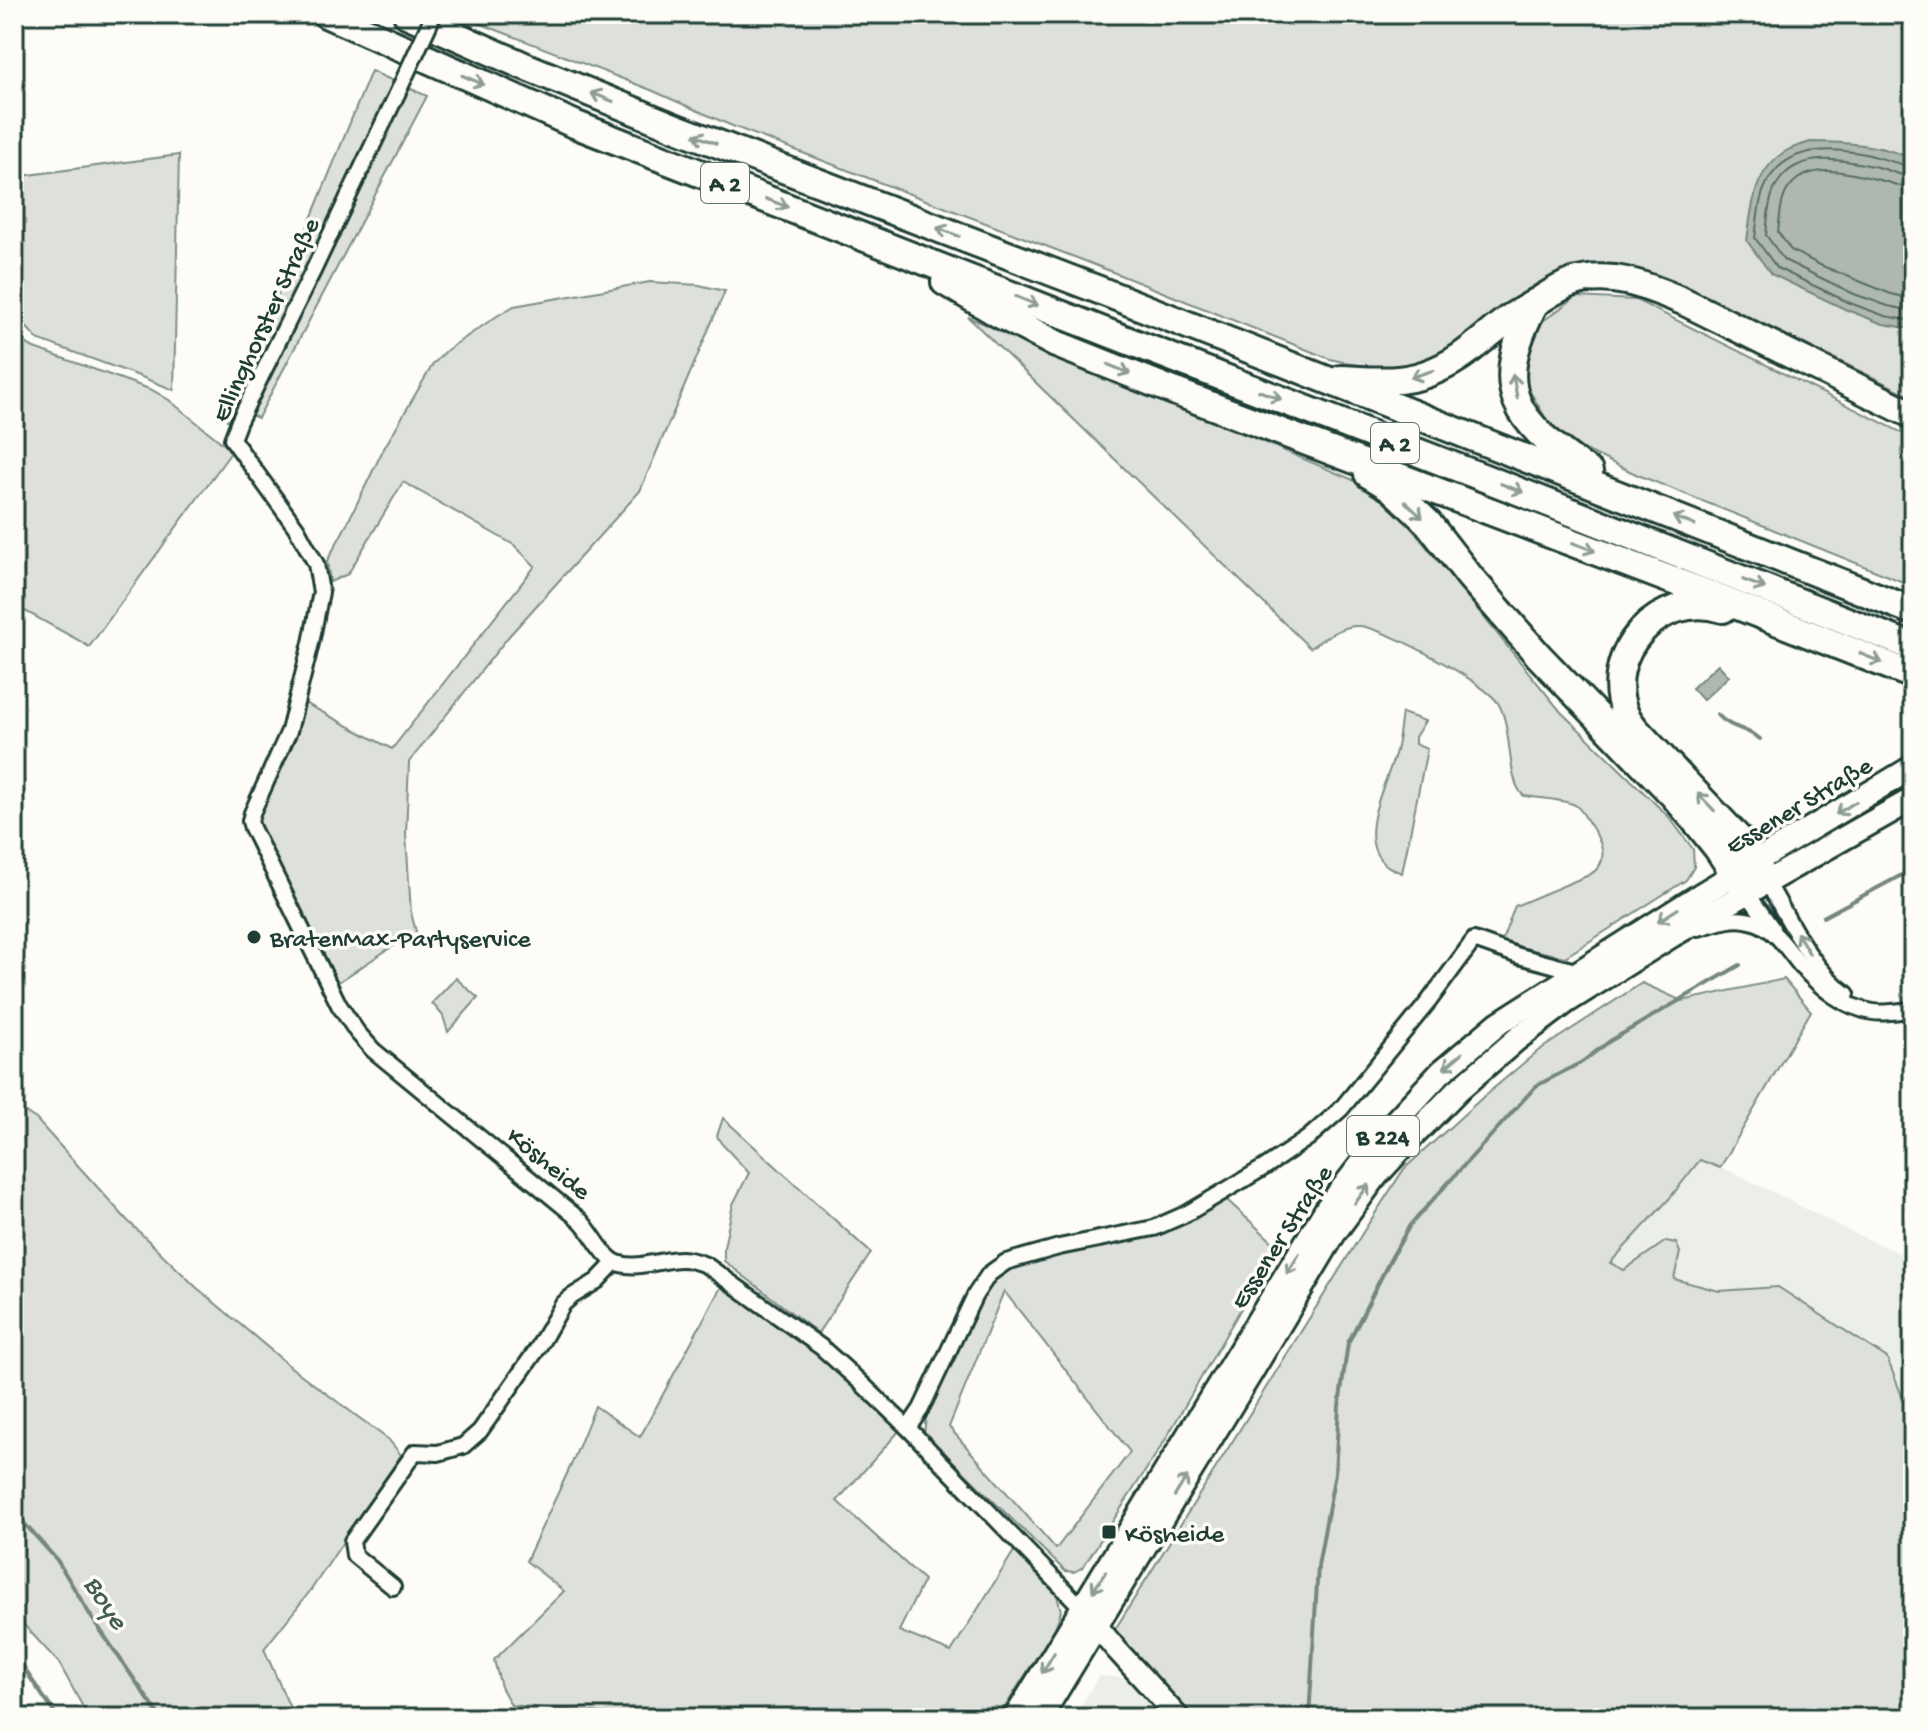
<svg xmlns="http://www.w3.org/2000/svg" width="1927" height="1732" viewBox="0 0 1927 1732" font-family="'Gochi Hand',sans-serif">
<rect width="100%" height="100%" fill="#fdfcf7"/>
<filter id="ink" filterUnits="userSpaceOnUse"><feTurbulence type="fractalNoise" baseFrequency=".0125" numOctaves="2"/><feDisplacementMap in="SourceGraphic" scale="16" xChannelSelector="R" yChannelSelector="G"/><feConvolveMatrix kernelMatrix="1 2 1 2 8 2 1 2 1" color-interpolation-filters="sRGB"/></filter>
<g filter="url(#ink)">
<g fill="#eceee9">
<polygon points="1700,1160 1737,1174 1853,1233 1913,1259 1913,1278 1910,1291 1913,1304 1913,1424 1887,1358 1778,1287 1719,1291 1674,1279 1679,1264 1666,1241 1624,1270 1610,1263 1669,1199"/>
<polygon points="1099,1676 1128,1678 1165,1718 1073,1718"/>
</g>
<g fill="#dde0db" stroke="#7e8e88" stroke-width="2" fill-rule="evenodd">
<polygon points="456,14 1899,14 1903,30 1913,44 1913,397 1727,306 1647,272 1610,266 1569,271 1536,286 1460,347 1424,364 1383,371 1330,359 1090,263 730,125 651,90"/>
<polygon points="371,71 427,96 258,418 240,411 235,421 227,420 228,403 297,253"/>
<polygon points="179,155 174,390 139,376 37,339 23,323 14,257 14,177"/>
<polygon points="650,282 699,285 725,291 640,491 509,636 409,762 406,834 411,913 420,946 408,936 334,985 260,829 258,821 261,804 301,701 392,749 535,566 514,545 403,482 348,574 330,582 327,561 346,526 383,450 433,364 447,350 497,316 514,306"/>
<polygon points="1576,297 1636,300 1913,438 1913,586 1638,475 1581,448 1548,422 1519,373 1532,329"/>
<path d="M968,317L1358,482L1378,493L1395,508L1561,712L1669,817L1693,849L1694,867L1686,880L1565,957L1501,943L1515,906L1589,875C1614,861 1599,837 1587,820C1583,814 1581,809 1575,805C1563,799 1538,798 1524,796C1506,782 1513,726 1498,703C1483,681 1387,629 1360,626C1341,625 1325,638 1310,648Z"/>
<polygon points="14,337 34,348 152,390 169,400 232,451 89,647 80,641 14,605"/>
<path d="M1402,713L1425,721L1415,737V744L1427,749L1402,873C1345,855 1385,789 1396,751C1399,739 1400,726 1402,713Z"/>
<polygon points="456,978 478,998 448,1032 443,1016 432,1003"/>
<polygon points="1784,979 1811,1011 1720,1168 1700,1160 1669,1199 1610,1263 1624,1270 1666,1241 1676,1243 1680,1252 1674,1279 1719,1291 1778,1287 1887,1358 1913,1424 1913,1718 1192,1718 1114,1631 1365,1229 1404,1169 1482,1098 1538,1051 1642,983 1682,1001"/>
<polygon points="14,1105 36,1119 127,1220 196,1287 292,1368 389,1440 401,1455 311,1590 264,1649 290,1708 298,1718 89,1718 59,1663 14,1614"/>
<polygon points="723,1118 871,1253 818,1333 724,1261 724,1247 733,1204 749,1173 721,1143 717,1136"/>
<path d="M1227,1200L1277,1246L1164,1442L1083,1567L1074,1572L1065,1571L924,1433L926,1418L933,1396L982,1292L996,1274L1014,1264L1083,1248L1155,1235ZM1004,1291L1130,1452L1056,1549L949,1427Z"/>
<polygon points="723,1283 812,1348 901,1429 837,1501 924,1580 899,1631 951,1652 1014,1551 1057,1595 1061,1611 1055,1628 998,1718 629,1718 621,1715 511,1705 501,1687 494,1660 564,1591 526,1561 572,1463 595,1406 640,1437"/>
</g>
<g fill="#aeb8b1" stroke="#75877f" stroke-width="2">
<path d="M1810,142C1844,142 1883,144 1913,160V329L1883,324L1847,310L1771,274L1747,241C1752,207 1753,171 1786,151C1793,147 1802,145 1810,142Z"/>
<polygon points="1718,664 1729,676 1703,700 1692,688"/>
</g>
<g fill="none" stroke-linecap="round" stroke-linejoin="round">
<g stroke="#586e66" stroke-width="2">
<path d="M1913,166C1899,165 1880,157 1865,154C1823,146 1777,147 1762,195C1758,208 1757,224 1755,238L1777,268L1850,303L1885,316L1913,321"/>
<path d="M1913,177C1901,176 1889,170 1877,167C1846,160 1800,150 1779,181C1768,196 1768,218 1766,235L1784,260L1854,294L1888,306L1913,311"/>
<path d="M1913,189C1902,188 1893,183 1883,181C1855,174 1808,159 1788,189C1780,201 1780,218 1778,232L1791,250L1820,265L1891,294L1913,299"/>
</g>
<g stroke="#75877f" stroke-width="4">
<path d="M1717,714C1730,729 1745,727 1760,739"/>
<polyline points="1823,917 1913,869"/>
<polyline points="14,1512 57,1560 92,1618 161,1718"/>
<polyline points="14,1654 58,1718"/>
<polyline points="1309,1718 1318,1566 1335,1473 1339,1406 1348,1343 1389,1262 1410,1225 1536,1086 1582,1062 1610,1041 1740,965"/>
</g>
<defs>
<g id="street">
<path d="M397,94L314,269L239,421L232,439L297,529L316,564L321,592L311,643L289,731L252,813L250,821L252,828L339,1005L357,1032L373,1050L580,1220C592,1232 599,1250 612,1260C631,1273 660,1259 681,1259C690,1259 698,1262 706,1265L821,1347L859,1381L908,1428L1082,1608"/>
<path d="M1767,882C1789,919 1811,970 1847,994"/>
<polyline points="1747,893 1772,928"/>
<path d="M1698,928C1714,924 1730,917 1746,920C1774,924 1785,947 1801,966C1821,988 1843,1007 1873,1012C1884,1014 1898,1011 1910,1010"/>
<polyline points="908,1428 921,1409 975,1295 989,1274 1006,1262 1059,1247 1154,1228 1186,1214 1265,1167 1308,1138 1341,1109 1429,1001 1474,940 1519,956 1579,972"/>
<polyline points="393,1587 354,1555 352,1541 415,1452 438,1453 463,1446 480,1431 538,1348 563,1304 571,1297 597,1281 615,1262"/>
</g>
<polyline id="secondary" points="1087,1614 1116,1649 1179,1718"/>
<g id="primary">
<polyline points="1015,1718 1327,1208 1390,1127 1441,1072 1499,1023 1579,972 1700,895 1913,767"/>
<polyline points="1040,1718 1252,1371 1335,1232 1376,1176 1408,1141 1458,1090 1517,1039 1566,1002 1673,935 1913,799"/>
</g>
<g id="highway">
<polyline points="326,14 574,124 1129,341 1513,489 1913,647"/>
<polyline points="407,14 522,65 674,127 1099,290 1913,611"/>
<polyline points="945,282 999,314 1056,344 1181,394 1700,591 1913,675"/>
<path d="M1535,303C1489,391 1515,421 1589,472"/>
<path d="M1341,379C1369,380 1399,384 1426,374C1461,362 1479,341 1507,320C1515,314 1525,309 1533,304C1545,297 1557,288 1571,283C1610,270 1647,286 1683,301L1913,415"/>
<polyline points="1368,474 1391,488 1428,523 1470,577 1539,656 1674,796 1698,824 1718,849 1747,893"/>
<path d="M1723,609C1660,589 1600,654 1625,714C1628,720 1632,725 1636,730L1738,838L1767,882"/>
</g>
</defs>
<use href="#street" stroke="#1f3d34" stroke-width="20"/>
<use href="#secondary" stroke="#1f3d34" stroke-width="26"/>
<use href="#primary" stroke="#1f3d34" stroke-width="28"/>
<use href="#highway" stroke="#1f3d34" stroke-width="32"/>
<use href="#street" stroke="#fdfcf7" stroke-width="14"/>
<use href="#secondary" stroke="#fdfcf7" stroke-width="20"/>
<use href="#primary" stroke="#fdfcf7" stroke-width="22"/>
<use href="#highway" stroke="#fdfcf7" stroke-width="26"/>
<defs>
<polyline id="street-bridge" points="397,94 434,14"/>
</defs>
<use href="#street-bridge" stroke="#1f3d34" stroke-width="20" stroke-linecap="butt"/>
<use href="#street-bridge" stroke="#fdfcf7" stroke-width="14"/>
</g>
<defs><path id="oneway-shaft" d="M-6 0H5M1.5-3L5.5 0L1.5 3" fill="none" stroke-width="1.6" stroke-linecap="round" stroke-linejoin="round" transform="scale(2)"/></defs>
<g stroke="#8e9c96">
<use href="#oneway-shaft" transform="translate(473 80) rotate(23)"/>
<use href="#oneway-shaft" transform="translate(602 97) rotate(-158)"/>
<use href="#oneway-shaft" transform="translate(705 139) rotate(-159)"/>
<use href="#oneway-shaft" transform="translate(777 203) rotate(21)"/>
<use href="#oneway-shaft" transform="translate(948 232) rotate(-159)"/>
<use href="#oneway-shaft" transform="translate(1027 301) rotate(22)"/>
<use href="#oneway-shaft" transform="translate(1119 369) rotate(22)"/>
<use href="#oneway-shaft" transform="translate(1422 374) rotate(162)"/>
<use href="#oneway-shaft" transform="translate(1515 386) rotate(-100)"/>
<use href="#oneway-shaft" transform="translate(1270 395) rotate(21)"/>
<use href="#oneway-shaft" transform="translate(1512 488) rotate(21)"/>
<use href="#oneway-shaft" transform="translate(1414 510) rotate(43)"/>
<use href="#oneway-shaft" transform="translate(1684 521) rotate(-158)"/>
<use href="#oneway-shaft" transform="translate(1584 547) rotate(21)"/>
<use href="#oneway-shaft" transform="translate(1754 584) rotate(21)"/>
<use href="#oneway-shaft" transform="translate(1871 658) rotate(22)"/>
<use href="#oneway-shaft" transform="translate(1706 802) rotate(-134)"/>
<use href="#oneway-shaft" transform="translate(1846 808) rotate(148)"/>
<use href="#oneway-shaft" transform="translate(1668 915) rotate(148)"/>
<use href="#oneway-shaft" transform="translate(1803 943) rotate(-121)"/>
<use href="#oneway-shaft" transform="translate(1453 1061) rotate(140)"/>
<use href="#oneway-shaft" transform="translate(1362 1194) rotate(-53)"/>
<use href="#oneway-shaft" transform="translate(1293 1264) rotate(121)"/>
<use href="#oneway-shaft" transform="translate(1181 1486) rotate(-58)"/>
<use href="#oneway-shaft" transform="translate(1099 1582) rotate(123)"/>
<use href="#oneway-shaft" transform="translate(1048 1663) rotate(121)"/>
</g>
</g>
<g fill="#1f3d34" stroke="#fdfcf7" stroke-width="3">
<circle cx="254" cy="937" r="8"/>
<rect x="1101" y="1524" width="16" height="16" rx="4"/>
</g>
<g text-anchor="middle" stroke-width="7" stroke-linejoin="round" paint-order="stroke">
<g fill="#fdfcf7" stroke="#62766e" stroke-width="2">
<rect x="701" y="163" width="48" height="40" rx="6"/>
<rect x="1371" y="423" width="48" height="40" rx="6"/>
<rect x="1347" y="1116" width="72" height="40" rx="6"/>
</g>
<g font-size="24" font-weight="bold" fill="#1f3d34">
<text x="725" y="191">A 2</text>
<text x="1395" y="451">A 2</text>
<text x="1383" y="1144">B 224</text>
</g>
<g font-size="26" fill="#1f3d34" stroke="#fdfcf7">
<text transform="translate(264 319) rotate(-65)" y="9">Ellinghorster Straße</text>
<text transform="translate(1798 804) rotate(-31)" y="9">Essener Straße</text>
<text transform="translate(550 1162) rotate(39)" y="9">Kösheide</text>
<text transform="translate(1280 1236) rotate(-57)" y="9">Essener Straße</text>
</g>
<g font-size="26" fill="#1f3d34" stroke="#fdfcf7" text-anchor="start">
<text x="270" y="946">BratenMax-Partyservice</text>
<text x="1125" y="1541">Kösheide</text>
</g>
<g font-size="28" font-style="italic" fill="#435c53" stroke="#fdfcf7">
<text transform="translate(108 1601) rotate(57)" y="10">Boye</text>
</g>
</g>
<rect width="1927" height="1732" fill="none" stroke="#fdfcf7" stroke-width="48"/>
<rect x="24" y="24" width="1879" height="1684" fill="none" stroke="#1f3d34" stroke-width="3" filter="url(#ink)"/>
</svg>
